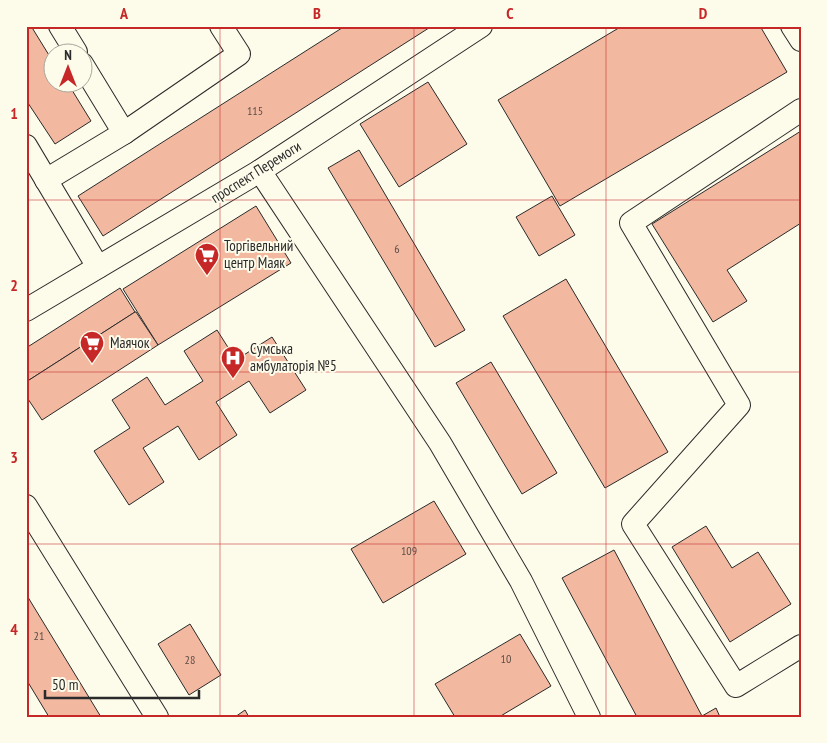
<svg xmlns="http://www.w3.org/2000/svg" width="827" height="743" viewBox="0 0 827 743" font-family="'PT Sans Narrow',sans-serif">
<rect width="100%" height="100%" fill="#fdfbea"/>
<g fill="#f2b8a0" stroke="#2b2b2b">
<polygon points="26,26 31,26 52,60 52,82 67,82 91,121 55,144 26,100"/>
<polygon points="345,26 432,26 103,236 78,196"/>
<polygon points="622,26 760,26 787,72 560,206 498,100"/>
<polygon points="428,82 467,144 399,187 360,124"/>
<polygon points="801,131 801,223 727,270 747,301 713,322 652,224"/>
<polygon points="359,150 465,330 435,347 328,168"/>
<polygon points="552,196 575,235 539,256 516,217"/>
<polygon points="256,206 291,263 158,345 123,289"/>
<polygon points="566,279 668,452 605,488 503,316"/>
<polygon points="120,288 135,312 26,382 26,348"/>
<polygon points="135,312 136,312 158,345 42,420 26,396 26,382"/>
<polygon points="217,330 236,360 272,337 306,390 270,413 249,381 216,402 237,435 199,460 178,426 143,448 164,482 129,505 94,451 130,428 112,400 147,377 165,405 203,381 184,351"/>
<polygon points="491,362 557,473 522,494 456,383"/>
<polygon points="434,501 466,554 383,603 351,549"/>
<polygon points="706,526 732,568 758,552 791,604 730,642 672,547"/>
<polygon points="614,550 702,716 716,708 720,717 637,717 562,578"/>
<polygon points="26,594 101,717 49,717 26,679"/>
<polygon points="190,624 221,675 189,695 158,644"/>
<polygon points="520,634 551,686 499,717 455,717 435,684"/>
<polygon points="245,710 249,717 235,717"/>
</g>
<g fill="none" stroke-linecap="round" stroke-linejoin="round">
<defs>
<g id="minor">
<polyline points="60,26 76,52"/>
<polyline points="792,26 801,40"/>
<polyline points="801,110 631,223 739,405 633,524 736,686 801,646"/>
<polyline points="124,133 239,54 221,26"/>
<polyline points="26,146 98,267"/>
<polyline points="260,171 440,443 521,581 589,717"/>
<polyline points="46,180 124,133 82,64"/>
<polyline points="26,310 260,171 481,26"/>
<polyline points="26,506 157,717"/>
</g>
</defs>
<use href="#minor" stroke="#2b2b2b" stroke-width="24"/>
<use href="#minor" stroke="#fdfbea" stroke-width="22"/>
</g>
<path fill="none" stroke="#c62828" stroke-width="1" stroke-opacity="0.55" d="M220,26V717M414,26V717M606,26V717M26,200H801M26,372H801M26,544H801"/>
<defs>
<symbol id="supermarket-pin" viewBox="-11 -11 22 30"><path d="M0 17L-7.5 6A9.5 9.5 0 1 1 7.5 6Z" fill="#c62828" stroke="#fdfbea"/><path d="M-6-5.5h2.5l.6 2H6L4.5 2H-2.5L-4.4-4H-6ZM-1.5 3.2a1.3 1.3 0 1 0 .1 0ZM3 3.2a1.3 1.3 0 1 0 .1 0Z" fill="#fff"/></symbol>
<symbol id="hospital-pin" viewBox="-11 -11 22 30"><path d="M0 17L-7.5 6A9.5 9.5 0 1 1 7.5 6Z" fill="#c62828" stroke="#fdfbea"/><path d="M-5-5h3v3.5h4V-5h3V5h-3V1.5h-4V5h-3Z" fill="#fff"/></symbol>
</defs>
<g fill-rule="evenodd">
<use href="#supermarket-pin" x="193" y="241" width="28" height="38"/>
<use href="#supermarket-pin" x="78" y="329" width="28" height="38"/>
<use href="#hospital-pin" x="219" y="344" width="28" height="38"/>
</g>
<g text-anchor="middle" stroke-width="4" stroke-linejoin="round" paint-order="stroke">
<g font-size="12" fill="#5d4e48">
<text x="255" y="115">115</text>
<text x="397" y="253">6</text>
<text x="409" y="555">109</text>
<text x="39" y="640">21</text>
<text x="506" y="663">10</text>
<text x="190" y="664">28</text>
</g>
<g font-size="15" fill="#2b2b2b" stroke="#fdfbea">
<text transform="translate(256 172) rotate(-32)" y="5">проспект Перемоги</text>
</g>
<g font-size="15" fill="#2b2b2b" stroke="#fdfbea" text-anchor="start">
<text x="224" y="251">Торгівельний<tspan x="224" dy="17">центр Маяк</tspan></text>
<text x="110" y="348">Маячок</text>
<text x="250" y="354">Сумська<tspan x="250" dy="17">амбулаторія №5</tspan></text>
</g>
</g>
<rect width="827" height="743" fill="none" stroke="#fdfbea" stroke-width="55"/>
<g transform="translate(68 68)"><circle r="24" fill="#fdfbea" stroke="#a9a89e"/>
<path d="M0-4L9 19L0 12L-9 19Z" fill="#c62828"/>
<text y="-8" font-size="14" font-weight="bold" text-anchor="middle" fill="#2b2b2b">N</text>
</g>
<path d="M45 690v8h154v-8" fill="none" stroke="#2b2b2b" stroke-width="2.5"/>
<text x="52" y="690" font-size="15" fill="#2b2b2b" stroke="#fdfbea" stroke-width="4" paint-order="stroke">50 m</text>
<rect x="28" y="28" width="772" height="688" fill="none" stroke="#c62828" stroke-width="2"/>
<g font-size="16" text-anchor="middle" font-weight="bold" fill="#c62828">
<text x="124" y="19">A</text>
<text x="317" y="19">B</text>
<text x="510" y="19">C</text>
<text x="703" y="19">D</text>
<text x="14" y="119">1</text>
<text x="14" y="291">2</text>
<text x="14" y="463">3</text>
<text x="14" y="635">4</text>
</g>
</svg>
